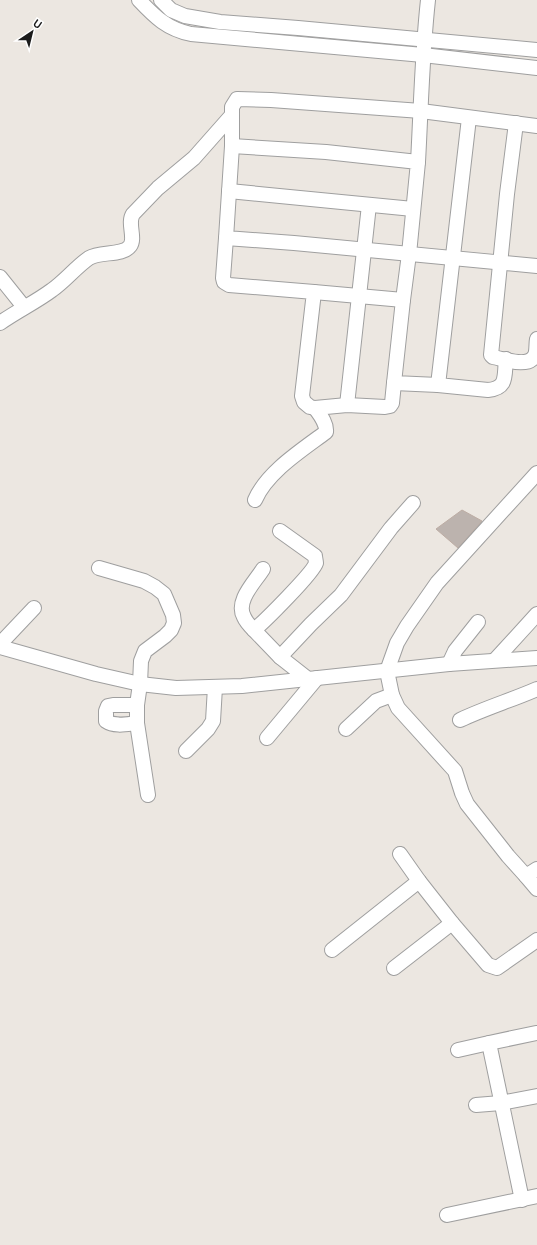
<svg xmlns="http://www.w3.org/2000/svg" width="537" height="1245" viewBox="0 0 537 1245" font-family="'DM Sans',sans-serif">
<rect width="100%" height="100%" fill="#ece7e1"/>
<polygon fill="#0003" points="481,522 488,528 465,553 438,529"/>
<polygon fill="#bcb3ae" stroke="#bdada4" points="462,510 482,521 458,548 436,529"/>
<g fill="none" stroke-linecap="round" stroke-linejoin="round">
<defs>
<g id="minor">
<path d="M139,0C155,17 167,29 191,34L423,55L537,68"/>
<polyline points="161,0 171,10 185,16 220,22 298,28 537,50"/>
<path d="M469,118L438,385L488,390C508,388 504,376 506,359"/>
<path d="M516,123L507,194L491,355L493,357C504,359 529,369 535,355C537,351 536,344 537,339"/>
<polyline points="537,126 421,111 271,100 237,99 232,107 232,146 226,238 294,243 537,266"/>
<polyline points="232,146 326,152 418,162 409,254 403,300 394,383 438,385"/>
<path d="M418,162C421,108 422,54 428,0"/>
<polyline points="229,191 413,209"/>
<polyline points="226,238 223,278 224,282 229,285 314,292 302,396 304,402 310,407 315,408 347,405 385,407 390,406 392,403 394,383"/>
<polyline points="0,277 24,307"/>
<polyline points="314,292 403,300"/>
<path d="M0,323C17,311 36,302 52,290C65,281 76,267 89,258C100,251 123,256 130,246C136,238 127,223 133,214L158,188L194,158L232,115"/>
<polyline points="347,405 369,205"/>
<polyline points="537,473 437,583 407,626 397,643 387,671 392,695 398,708 455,771 462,793 467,804 508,856 526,876 537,869"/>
<path d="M255,500C267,472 302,450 326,432C327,423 320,415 315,408"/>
<path d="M280,531L315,556C315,557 316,562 316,563C313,573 264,622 254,630L280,657L308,679"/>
<polyline points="99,568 144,581 155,587 164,594 173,615 174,623 171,630 165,636 145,651 141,661 140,684 137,705 137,723 148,795"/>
<path d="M254,630C250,626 246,622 244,617C235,601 255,582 263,569"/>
<polyline points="0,644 34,608"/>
<polyline points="0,647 96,674 140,684 176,688 242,686 449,664 537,658"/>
<polyline points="280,657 311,624 341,595 391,528 413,503"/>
<polyline points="495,660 537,614"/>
<polyline points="449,664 455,651 478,622"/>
<path d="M460,720C485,708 512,700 537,689"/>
<path d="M137,723C127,724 115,727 106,721V711L108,706L113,705H137"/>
<polyline points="346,729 376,701 392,695"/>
<polyline points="267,738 317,678"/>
<polyline points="186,751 208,729 213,721 215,687"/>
<polyline points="400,854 419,881 452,923 488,965 497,968 537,940"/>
<polyline points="526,876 537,889"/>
<polyline points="332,950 419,881"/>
<polyline points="394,968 452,923"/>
<polyline points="458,1050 489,1043"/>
<polyline points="476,1105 501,1103 537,1096"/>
<polyline points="522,1200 489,1043 536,1033"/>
<polyline points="447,1215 537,1196"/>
</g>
</defs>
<use href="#minor" stroke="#9f9f9f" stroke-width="16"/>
<use href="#minor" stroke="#fff" stroke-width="14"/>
</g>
<g transform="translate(32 32) rotate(35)" stroke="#ffffff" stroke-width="3" paint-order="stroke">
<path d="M0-3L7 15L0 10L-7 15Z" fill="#1b1b1b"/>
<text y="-6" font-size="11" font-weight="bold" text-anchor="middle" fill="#1b1b1b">U</text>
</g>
</svg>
